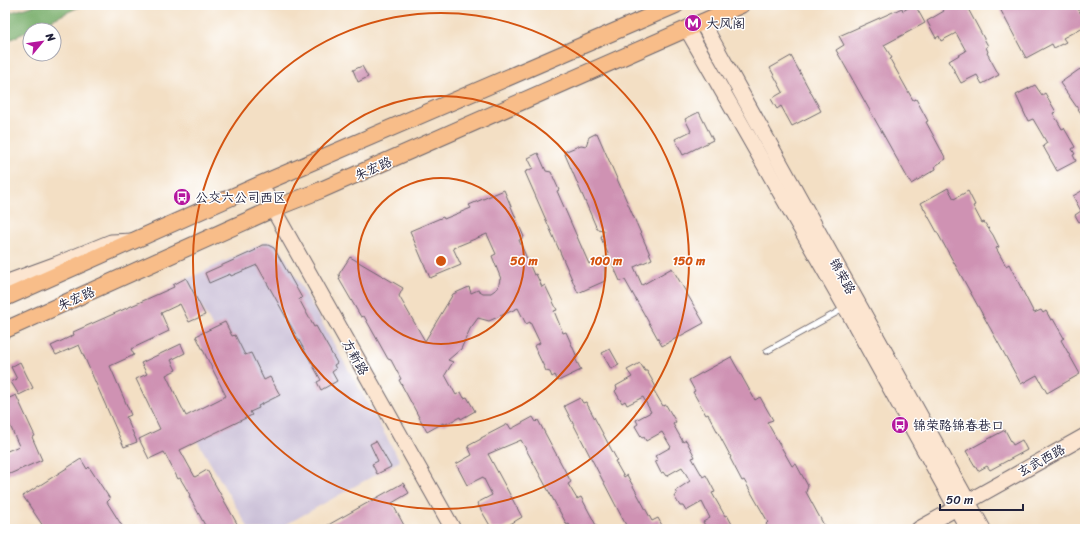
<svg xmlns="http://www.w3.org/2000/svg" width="1090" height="534" viewBox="0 0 1090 534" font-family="Sriracha,'LXGW WenKai TC',sans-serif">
<rect width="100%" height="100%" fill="#fff"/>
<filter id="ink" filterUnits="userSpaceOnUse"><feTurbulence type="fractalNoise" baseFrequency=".025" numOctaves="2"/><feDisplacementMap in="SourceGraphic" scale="8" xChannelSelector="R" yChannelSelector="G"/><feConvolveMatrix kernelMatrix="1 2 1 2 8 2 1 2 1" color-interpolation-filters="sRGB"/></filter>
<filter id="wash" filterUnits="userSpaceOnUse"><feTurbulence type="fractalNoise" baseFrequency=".012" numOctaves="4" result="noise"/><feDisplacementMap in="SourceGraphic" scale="16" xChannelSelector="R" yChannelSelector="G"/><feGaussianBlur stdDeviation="0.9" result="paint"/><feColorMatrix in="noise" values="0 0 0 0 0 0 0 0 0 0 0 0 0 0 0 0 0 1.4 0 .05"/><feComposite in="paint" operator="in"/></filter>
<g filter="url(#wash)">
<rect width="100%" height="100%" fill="#f3dfc4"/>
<polygon fill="#cabfd7" points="266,242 275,243 282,252 400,461 278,529 249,529 195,437 256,408 187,279"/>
<polygon fill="#78ae6a" stroke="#4d6852" points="36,5 83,5 5,42 5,14"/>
<g id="blocks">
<g fill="#cf92b3">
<polygon points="913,5 915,5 925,23 884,45 892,58 890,59 913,100 916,99 928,121 926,122 946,159 935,166 936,169 911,184 836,50 844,45 839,36 902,8 903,11"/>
<polygon points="940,5 966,5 988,46 986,47 988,52 987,53 999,75 982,84 977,75 961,83 949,61 966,51 956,33 941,41 939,36 936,38 927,21 944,11"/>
<polygon points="998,5 1076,5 1085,21 1085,26 1063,38 1066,42 1054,48 1052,44 1026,58"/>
<polygon points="791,56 821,111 792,126 781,106 777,109 771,99 783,92 770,68"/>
<polygon points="362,66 368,77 358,82 353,70"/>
<polygon points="1080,69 1085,77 1085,119 1060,83"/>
<polygon points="1035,85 1042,95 1045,93 1056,112 1053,113 1062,129 1064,128 1075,147 1072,149 1075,154 1073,155 1076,161 1057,171 1043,146 1047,143 1033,119 1028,121 1016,95"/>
<polygon points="699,112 713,140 683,155 675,139 691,131 685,119"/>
<polygon points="597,133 652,259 634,267 642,285 672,268 704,323 662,346 625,280 620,281 601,238 604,230 597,229 564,152 581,145 586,146 589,137"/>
<polygon points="538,153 546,171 551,172 559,190 557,191 589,264 605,257 605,281 578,293 525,172 533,168 528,158"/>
<polygon points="948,188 954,199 968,191 975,205 973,206 982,223 984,222 993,235 999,247 996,248 1006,266 1009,264 1034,313 1041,310 1043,313 1046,311 1051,320 1053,319 1064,338 1061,340 1080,374 1047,393 1037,375 1021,384 921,203"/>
<polygon points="1085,189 1085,219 1079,222 1075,215 1081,211 1073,196"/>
<polygon points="504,190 524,237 519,240 534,275 536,274 542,287 545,285 557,310 554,311 563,333 566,332 577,357 575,358 581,370 558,381 555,375 552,377 550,372 546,371 534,346 540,343 530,322 526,324 518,308 489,321 478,318 470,329 461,349 448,360 453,362 445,375 456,395 461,392 464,398 467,397 475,411 461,419 460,417 444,425 443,423 427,432 399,380 401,379 391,360 388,359 364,316 361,317 339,279 340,278 339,274 350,257 403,288 399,296 425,341 453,294 469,287 471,293 478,290 483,293 491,293 498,288 500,279 501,279 492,256 496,254 487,234 453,248 461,265 430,278 410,231 443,217 444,219 471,208 469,205"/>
<polygon points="262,245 268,245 274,248 302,298 299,299 314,327 316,326 337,363 334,365 336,369 332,372 337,381 321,390 317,382 321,380 257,265 231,276 230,274 209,283 205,273 256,250 255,249"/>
<polygon points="186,278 205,315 189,322 180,304 161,313 169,331 131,349 134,355 110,366 131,415 126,417 137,442 124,447 79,345 56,355 51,346 74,335 73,332 174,287 173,285"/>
<polygon points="225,322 232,336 235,335 245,355 251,353 264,380 270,377 280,395 258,406 259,408 250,412 252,415 180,450 195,477 207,470 240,529 207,529 189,496 190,495 180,478 178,479 164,452 149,459 139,439 160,429 136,379 147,374 141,363 181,344 185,353 171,360 176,370 166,375 186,416 226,396 196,336"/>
<polygon points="610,349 619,365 611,369 602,353"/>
<polygon points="731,357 755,400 760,397 773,420 767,422 792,466 796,464 808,486 806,492 826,529 769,529 766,524 768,522 744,480 742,481 730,458 731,457 708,414 706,415 693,392 695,391 689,380"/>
<polygon points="20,362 33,388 19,395 11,382 17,379 11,367"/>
<polygon points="640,363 645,371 647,371 656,387 653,389 663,406 666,405 676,422 673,424 683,442 686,440 695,457 692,458 703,477 706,475 715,492 712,493 725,516 727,515 733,526 728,529 707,529 703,522 710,518 702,502 686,511 683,506 680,506 674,496 677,494 675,491 690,481 682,467 666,476 663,472 661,473 655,461 658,460 655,456 671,447 662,432 646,441 644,437 642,438 635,426 638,424 636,420 651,412 643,397 627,405 625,401 622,403 615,391 617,389 616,386 632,377 627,370"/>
<polygon points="16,395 35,436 32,437 42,460 5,476 5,452 19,446 5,414 5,400"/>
<polygon points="580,398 583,403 586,402 617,460 615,461 624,477 627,475 652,521 658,518 664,529 628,529 564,406"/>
<polygon points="533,417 536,422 538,420 554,450 571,482 568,484 577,499 581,497 598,529 572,529 569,524 567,525 521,440 488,454 522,517 502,529 492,529 477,503 492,495 483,477 467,485 456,464 472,455 468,446 481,439 481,438 508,424 511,429"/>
<polygon points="1005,430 1013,445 1022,440 1027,450 990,470 987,466 978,471 966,451"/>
<polygon points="376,441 391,467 377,474 372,464 378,461 370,444"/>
<polygon points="81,459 87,469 89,467 110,499 107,502 124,529 45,529 23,496"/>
<polygon points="403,483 409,493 392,503 406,529 321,529"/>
</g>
</g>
</g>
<g filter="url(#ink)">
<use href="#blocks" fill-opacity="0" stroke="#6b646b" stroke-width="1"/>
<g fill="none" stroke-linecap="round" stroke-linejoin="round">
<defs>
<polyline id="lane" points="767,351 845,308"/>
<g id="secondary">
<polyline points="702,22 983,529"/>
<polyline points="687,29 846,308 968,529"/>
<polyline points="261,184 273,209 453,529"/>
<polyline points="5,283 57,264 111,242 133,241"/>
<polyline points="919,529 1085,436"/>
</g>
<g id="primary">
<polyline points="5,298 261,184 676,5"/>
<polyline points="5,330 273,209 321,190 741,5"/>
</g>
</defs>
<use href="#lane" stroke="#6b646b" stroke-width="7"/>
<use href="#secondary" stroke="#6b646b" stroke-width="17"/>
<use href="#primary" stroke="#6b646b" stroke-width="18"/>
<use href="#lane" stroke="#fff" stroke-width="5"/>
<use href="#secondary" stroke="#fce5d0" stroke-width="15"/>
<use href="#primary" stroke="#f8bd89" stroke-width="16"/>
</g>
</g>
<g fill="none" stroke="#d45411" stroke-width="2">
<circle cx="441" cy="261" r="83"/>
<circle cx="441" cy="261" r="165"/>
<circle cx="441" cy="261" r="248"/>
</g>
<defs>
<symbol id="metro-disc" viewBox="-11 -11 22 22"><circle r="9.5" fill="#b5179e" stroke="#fff"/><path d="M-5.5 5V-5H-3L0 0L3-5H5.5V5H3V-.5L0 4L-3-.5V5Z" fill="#fff"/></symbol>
<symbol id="bus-disc" viewBox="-11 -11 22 22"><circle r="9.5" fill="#b5179e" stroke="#fff"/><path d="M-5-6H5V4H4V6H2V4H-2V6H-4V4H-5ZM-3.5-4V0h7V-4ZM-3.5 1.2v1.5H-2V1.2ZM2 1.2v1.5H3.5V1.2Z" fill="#fff"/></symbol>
</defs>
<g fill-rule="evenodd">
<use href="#metro-disc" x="683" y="13" width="20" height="20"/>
<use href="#bus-disc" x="172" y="187" width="20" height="20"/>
<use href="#bus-disc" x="890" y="415" width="20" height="20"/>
</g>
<g text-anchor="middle" stroke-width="3" stroke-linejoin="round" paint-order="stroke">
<g font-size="13" fill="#22223b" stroke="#fff" text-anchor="start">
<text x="706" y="28">大风阁</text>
<text x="195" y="202">公交六公司西区</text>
<text x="913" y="430">锦荣路锦春巷口</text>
</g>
<g font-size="13" fill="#22223b" stroke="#fff">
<text transform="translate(373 168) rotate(-24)" y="5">朱宏路</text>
<text transform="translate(843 276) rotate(61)" y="5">锦荣路</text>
<text transform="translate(76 298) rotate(-24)" y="5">朱宏路</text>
<text transform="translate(356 357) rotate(61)" y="5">方新路</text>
<text transform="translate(1041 460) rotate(-29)" y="5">玄武西路</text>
</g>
</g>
<circle cx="441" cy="261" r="6" fill="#d45411" stroke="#fff" stroke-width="2"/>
<g font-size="12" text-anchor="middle" font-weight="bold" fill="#d45411" stroke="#fff" stroke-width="3" stroke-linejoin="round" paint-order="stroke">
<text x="524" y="265">50 m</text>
<text x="606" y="265">100 m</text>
<text x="689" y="265">150 m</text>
</g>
<rect width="1090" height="534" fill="none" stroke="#fff" stroke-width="20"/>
<g transform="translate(42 42) rotate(61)"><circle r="19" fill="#ffffff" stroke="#a7a7b1"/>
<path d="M0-3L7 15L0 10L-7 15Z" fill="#b5179e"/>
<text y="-6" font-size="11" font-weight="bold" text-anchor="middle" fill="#22223b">N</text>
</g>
<path d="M940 504v6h83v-6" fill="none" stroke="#22223b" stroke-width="2"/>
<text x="946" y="504" font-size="12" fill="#22223b" stroke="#ffffff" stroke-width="3" paint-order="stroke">50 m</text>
</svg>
